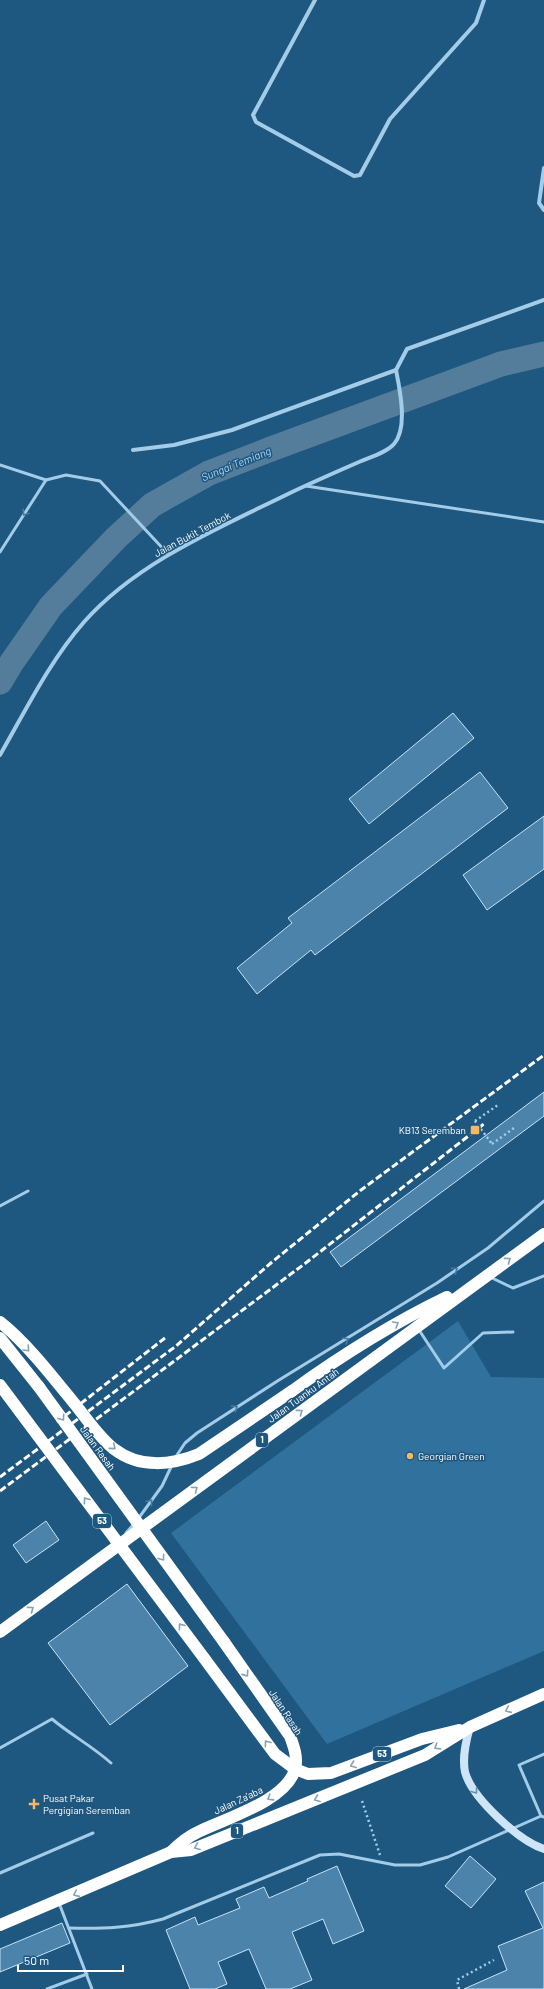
<svg xmlns="http://www.w3.org/2000/svg" width="544" height="1989" viewBox="0 0 544 1989" font-family="Barlow,sans-serif">
<rect width="100%" height="100%" fill="#1e577f"/>
<polygon fill="#31719e" points="458,1321 491,1377 544,1378 544,1651 327,1744 171,1533"/>
<g fill="none" stroke-linecap="round" stroke-linejoin="round">
<polyline stroke="#537d9a" stroke-width="25" points="0,682 12,662 51,606 116,538 152,505 209,473 271,449 501,364 544,354"/>
</g>
<g fill="#4b83ab" stroke="#c6e3f6">
<polygon points="453,713 474,738 369,824 349,799"/>
<polygon points="480,772 508,808 315,955 311,950 257,994 237,968 292,923 288,918"/>
<polygon points="544,816 544,869 487,910 463,875"/>
<polygon points="544,1092 544,1116 341,1267 330,1252"/>
<polygon points="46,1521 59,1540 26,1563 13,1545"/>
<polygon points="127,1584 188,1666 110,1725 48,1643"/>
<polygon points="470,1856 496,1879 471,1908 445,1886"/>
<polygon points="337,1866 364,1931 333,1944 323,1919 292,1932 312,1980 290,1989 266,1989 249,1949 218,1962 227,1984 215,1989 190,1989 166,1930 195,1917 198,1925 240,1908 236,1899 264,1887 269,1898 308,1881 307,1879"/>
<polygon points="544,1882 544,1989 464,1989 507,1970 498,1946 543,1928 525,1891"/>
<polygon points="62,1923 70,1943 0,1972 0,1949"/>
</g>
<g fill="none" stroke-linecap="round" stroke-linejoin="round">
<g stroke="#a2cce8" stroke-width="2.5" stroke-dasharray="2 3" stroke-linecap="butt">
<polyline points="475,1121 498,1105"/>
<polyline points="492,1144 514,1128"/>
<polyline points="362,1801 380,1855"/>
<polyline points="459,1989 457,1980 494,1960"/>
</g>
<g stroke="#a2cce8" stroke-width="3">
<polyline points="0,465 46,480 66,475 100,481 168,554"/>
<polyline points="306,486 544,522"/>
<polyline points="0,552 46,480"/>
<polyline points="0,1206 28,1191"/>
<polyline points="490,1277 513,1288 544,1276"/>
<polyline points="419,1330 444,1368 483,1333 513,1332"/>
<polyline points="175,1458 185,1443 197,1433 279,1380 437,1283 488,1248 544,1201"/>
<polyline points="138,1519 162,1486 172,1465"/>
<polyline points="126,1533 134,1524"/>
<path d="M0,1748L52,1719C71,1735 92,1746 111,1763"/>
<polyline points="541,1816 519,1765 544,1754"/>
<polyline points="0,1873 93,1833"/>
<polyline points="59,1903 92,1989"/>
<path d="M69,1928C103,1929 130,1928 163,1919L320,1855L339,1854L395,1865H420L448,1857L541,1816L544,1817"/>
<polyline points="47,1989 87,1974"/>
</g>
<g stroke="#a2cce8" stroke-width="4">
<polyline points="315,0 253,115 256,122 354,176 360,175 390,119 476,23 484,0"/>
<polyline points="544,168 539,203 544,210"/>
<polyline points="133,450 174,445 232,430 396,370 407,349 544,300"/>
<path d="M0,755C26,710 49,662 84,622C137,562 219,528 290,493C313,482 336,472 359,462C370,457 386,453 394,444C408,428 400,390 396,370"/>
</g>
<path stroke="#cde5f6" stroke-width="8" d="M470,1727C466,1741 462,1757 465,1772C472,1798 519,1841 544,1849"/>
<g stroke="#fff" stroke-width="12">
<polyline points="0,1338 39,1387"/>
<path d="M292,1391C342,1355 391,1324 447,1297"/>
<polyline points="0,1632 544,1234"/>
<polyline points="204,1658 275,1754 295,1769 308,1774 331,1773 422,1739 459,1730"/>
<path d="M171,1852C179,1844 187,1837 198,1832C224,1819 287,1801 295,1769C298,1758 294,1747 290,1736L224,1642"/>
<polyline points="0,1925 171,1852 191,1850 425,1755 470,1727 544,1694"/>
</g>
<g stroke="#fff" stroke-width="3" stroke-dasharray="7 3" stroke-linecap="butt">
<polyline points="57,1422 165,1338"/>
<polyline points="0,1477 176,1346 272,1262 361,1190 544,1055"/>
<polyline points="0,1491 307,1262 485,1123"/>
</g>
<polyline stroke="#a2cce8" stroke-width="2.5" stroke-dasharray="2 3" stroke-linecap="butt" points="475,1121 492,1144"/>
<g stroke="#fff" stroke-width="12">
<path d="M0,1322C27,1343 56,1381 78,1408C89,1422 100,1438 114,1449C140,1469 172,1465 199,1454L292,1391"/>
<polyline points="0,1385 204,1658"/>
<polyline points="39,1387 224,1642"/>
</g>
</g>
<defs><path id="oneway-chevron" d="M-2-3.5L2.5 0L-2 3.5" fill="none" stroke-width="1.6" stroke-linecap="round" stroke-linejoin="round"/></defs>
<g stroke="#467a9e">
<use href="#oneway-chevron" transform="translate(25 513) rotate(123)"/>
<use href="#oneway-chevron" transform="translate(455 1270) rotate(-35)"/>
<use href="#oneway-chevron" transform="translate(346 1340) rotate(-31)"/>
<use href="#oneway-chevron" transform="translate(235 1408) rotate(-33)"/>
<use href="#oneway-chevron" transform="translate(150 1502) rotate(-53)"/>
</g>
<g stroke="#83a3b9">
<use href="#oneway-chevron" transform="translate(508 1260) rotate(-36)"/>
<use href="#oneway-chevron" transform="translate(396 1324) rotate(-30)"/>
<use href="#oneway-chevron" transform="translate(27 1349) rotate(47)"/>
<use href="#oneway-chevron" transform="translate(300 1412) rotate(-36)"/>
<use href="#oneway-chevron" transform="translate(62 1418) rotate(54)"/>
<use href="#oneway-chevron" transform="translate(113 1447) rotate(40)"/>
<use href="#oneway-chevron" transform="translate(195 1489) rotate(-36)"/>
<use href="#oneway-chevron" transform="translate(86 1500) rotate(-127)"/>
<use href="#oneway-chevron" transform="translate(162 1558) rotate(54)"/>
<use href="#oneway-chevron" transform="translate(31 1609) rotate(-36)"/>
<use href="#oneway-chevron" transform="translate(181 1626) rotate(-127)"/>
<use href="#oneway-chevron" transform="translate(246 1674) rotate(55)"/>
<use href="#oneway-chevron" transform="translate(508 1710) rotate(156)"/>
<use href="#oneway-chevron" transform="translate(267 1743) rotate(-126)"/>
<use href="#oneway-chevron" transform="translate(437 1747) rotate(148)"/>
<use href="#oneway-chevron" transform="translate(353 1765) rotate(159)"/>
<use href="#oneway-chevron" transform="translate(270 1798) rotate(148)"/>
<use href="#oneway-chevron" transform="translate(317 1799) rotate(158)"/>
<use href="#oneway-chevron" transform="translate(197 1847) rotate(158)"/>
<use href="#oneway-chevron" transform="translate(76 1894) rotate(156)"/>
</g>
<use stroke="#6490af" href="#oneway-chevron" transform="translate(475 1791) rotate(54)"/>
<g fill="#f7b661" stroke="#1e577f" stroke-width="1.5">
<rect x="470" y="1125" width="10" height="10" rx="2"/>
<circle cx="410" cy="1456" r="4"/>
<path d="M32 1798h4v4h4v4h-4v4h-4v-4h-4v-4h4z"/>
</g>
<g text-anchor="middle" stroke-width="3" stroke-linejoin="round" paint-order="stroke">
<g fill="#1e577f" stroke="#bccdd9" stroke-width="1">
<rect x="256" y="1433" width="12" height="14" rx="3"/>
<rect x="93" y="1514" width="18" height="14" rx="3"/>
<rect x="373" y="1747" width="18" height="14" rx="3"/>
<rect x="231" y="1824" width="12" height="14" rx="3"/>
</g>
<g font-size="9" font-weight="bold" fill="#fff">
<text x="262" y="1443">1</text>
<text x="102" y="1524">53</text>
<text x="382" y="1757">53</text>
<text x="237" y="1834">1</text>
</g>
<g font-size="10" fill="#fff" stroke="#1e577f">
<text transform="translate(192 534) rotate(-28)" y="4">Jalan Bukit Tembok</text>
<text transform="translate(303 1395) rotate(-36)" y="4">Jalan Tuanku Antah</text>
<text transform="translate(98 1448) rotate(54)" y="4">Jalan Rasah</text>
<text transform="translate(286 1712) rotate(57)" y="4">Jalan Rasah</text>
<text transform="translate(238 1800) rotate(-25)" y="4">Jalan Za'aba</text>
</g>
<g font-size="10" fill="#fff" stroke="#1e577f" text-anchor="start">
<text x="466" y="1134" text-anchor="end">KB13 Seremban</text>
<text x="418" y="1460">Georgian Green</text>
<text x="43" y="1802">Pusat Pakar<tspan x="43" dy="12">Pergigian Seremban</tspan></text>
</g>
<g font-size="11" font-style="italic" fill="#aed5f0" stroke="#1e577f">
<text transform="translate(236 464) rotate(-22)" y="4">Sungai Temiang</text>
</g>
</g>
<path d="M18 1965v6h105v-6" fill="none" stroke="#ffffff" stroke-width="2"/>
<text x="24" y="1965" font-size="12" fill="#ffffff" stroke="#1e577f" stroke-width="3" paint-order="stroke">50 m</text>
</svg>
